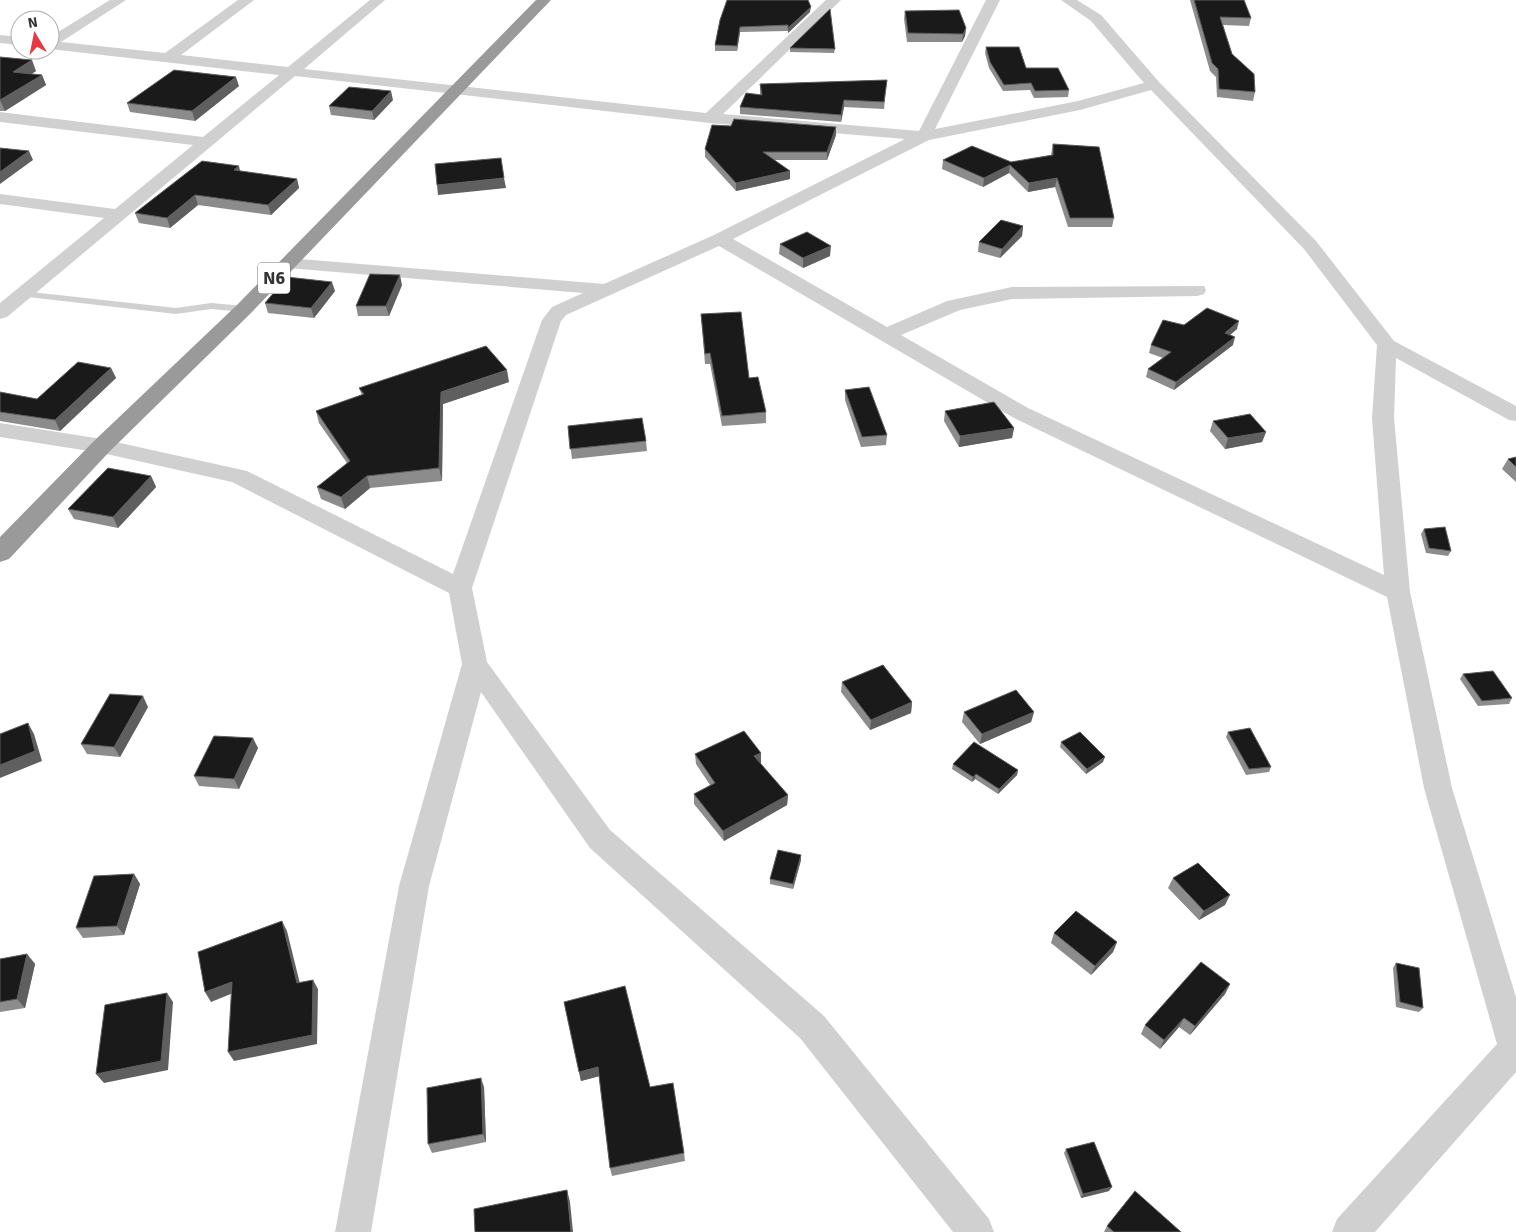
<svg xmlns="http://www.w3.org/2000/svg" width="1516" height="1232" viewBox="0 0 1516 1232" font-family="Signika,sans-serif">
<rect width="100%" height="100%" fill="#fff"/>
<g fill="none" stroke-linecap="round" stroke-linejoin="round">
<polygon fill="#d0d0d0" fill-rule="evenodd" points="22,291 176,308 211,303 244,306 249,309 244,312 211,309 176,314 19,296 17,294"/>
<g fill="#d0d0d0" fill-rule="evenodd">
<path d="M110,0H126L61,42L165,53L238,0H254L181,55L288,67L370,0H385L304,69L706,113L826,0H841L723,114L919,131L986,0H1000L935,129L1078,101L1144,83L1091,21L1061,0H1077L1101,15L1159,82L1316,241L1394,341L1516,406V421L1509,420L1396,358L1394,418L1410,592L1452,788L1516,997V1072L1375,1232H1332L1337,1219L1497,1044L1424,788L1387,597L1014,418L719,246L566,315L561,321L472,588L487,662L610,830L824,1016L989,1219L994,1232H953L800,1038L590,848L481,692L429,886L371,1232H335L399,886L462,664L449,593L232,482L102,453L0,437V423L102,439L247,471L453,574L542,320L552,307L583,293L288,268L282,267L279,263L282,259L288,258L604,284L714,235L905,139L710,123L295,76L7,317L0,319V303L104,218L0,204V194L115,209L193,145L0,122V112L203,137L279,75L50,49V37ZM1151,90L1304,249L1377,345L1372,418L1384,575L1028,408L901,335L960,310L1012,299L1197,296L1204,294L1206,290L1204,286L1012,287L947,301L887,327L733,239L929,140L1080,110Z"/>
<polygon points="0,35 20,37 20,45 0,43"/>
</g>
<polygon fill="#9a9a9a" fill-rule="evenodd" points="536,0 551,0 251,313 110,451 9,559 0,562 0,537 94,441 237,305"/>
</g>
<g fill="#8c8c8c">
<polygon points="1190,0 1244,0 1251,18 1249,26 1223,25 1232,54 1255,92 1253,101 1217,97 1216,77 1210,71"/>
<polygon points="905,11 966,28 965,36 962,42 907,42 904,19"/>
<polygon points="810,12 788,33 788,31 740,32 737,51 715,51 715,45 720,20"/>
<polygon points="986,47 1069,90 1068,97 1034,98 1030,90 1003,91 989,68 985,53"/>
<polygon points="790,48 835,49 834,53 790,52"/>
<polygon points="0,57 36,71 31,74 42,75 46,85 5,111 0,111"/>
<polygon points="887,80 884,109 844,107 841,122 740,114 740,107 760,95 760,84"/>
<polygon points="239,86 195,121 130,112 127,103"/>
<polygon points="393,100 374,120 331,115 329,106"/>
<polygon points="836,135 827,160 774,160 790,171 790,179 736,191 705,157 705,149"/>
<polygon points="1053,144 1114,218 1112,227 1068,227 1055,187 1028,192 1009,173 983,187 942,169 943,160 1011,162 1051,155"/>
<polygon points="240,171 297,179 299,188 271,215 198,205 170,228 139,223 135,213"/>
<polygon points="1023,226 1022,236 1000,258 978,252 979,242"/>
<polygon points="780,244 830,256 803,268 779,254"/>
<polygon points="402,285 389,316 358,316 356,306"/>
<polygon points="335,291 314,318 268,313 265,303"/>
<polygon points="701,314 749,378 766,412 766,423 722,426 710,364 705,364"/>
<polygon points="1184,325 1237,329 1230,335 1233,345 1174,390 1146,377 1148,369 1163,358 1149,353 1151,345"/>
<polygon points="111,368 116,378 60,431 0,421 0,392 37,399"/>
<polygon points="509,382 443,404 442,481 370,488 345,509 321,499 317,487 347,463 319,423 316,411 362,395 359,388"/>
<polygon points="845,390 887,435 886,445 861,447 845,400"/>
<polygon points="945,411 1014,428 1012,438 959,447 944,421"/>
<polygon points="1213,421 1266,432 1262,442 1225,449 1210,431"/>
<polygon points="568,426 646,441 647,451 572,459"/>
<polygon points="1516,457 1516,482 1502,469 1508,459"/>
<polygon points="151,476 156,487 118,528 74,519 68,509"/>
<polygon points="1424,529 1451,551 1448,556 1426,553 1421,534"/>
<polygon points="1463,674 1512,698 1509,704 1478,706 1460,679"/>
<polygon points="842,682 912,702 911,713 870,730 841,692"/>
<polygon points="148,707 120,757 87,754 81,744"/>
<polygon points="964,712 1034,712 1031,722 980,744 962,722"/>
<polygon points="1228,732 1271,767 1269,772 1246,775 1226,737"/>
<polygon points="1061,742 1103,762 1086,774 1060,747"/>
<polygon points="258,748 239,789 199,786 194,776"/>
<polygon points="761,753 761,764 788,795 787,805 724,841 694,804 694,794 710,785 696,764 695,754"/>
<polygon points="953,764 1018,770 1017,775 998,794 975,779 972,782 952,769"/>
<polygon points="801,855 801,860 793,889 770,884 770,879"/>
<polygon points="134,874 140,884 124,935 83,938 76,928"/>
<polygon points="1173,878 1225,905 1199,920 1168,888"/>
<polygon points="1054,933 1117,942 1113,952 1091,975 1051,943"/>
<polygon points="27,954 35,964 25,1008 0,1012 0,959"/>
<polygon points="1396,963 1423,1008 1419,1012 1396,1007 1393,968"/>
<polygon points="1230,984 1225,994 1190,1035 1179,1027 1160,1049 1141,1034 1145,1025"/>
<polygon points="564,1002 650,1087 684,1153 685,1161 612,1176 610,1168 599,1076 581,1081"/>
<polygon points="484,1087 486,1142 432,1153 428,1144"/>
<polygon points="1066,1149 1109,1191 1081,1198 1064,1153"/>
<polygon points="1107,1226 1181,1232 1104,1232"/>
</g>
<g fill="#5f5f5f">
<polygon points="811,7 810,12 788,33 788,28"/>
<polygon points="740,27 740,32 737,51 737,46"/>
<polygon points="966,28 965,36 962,42 963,34"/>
<polygon points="32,60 36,71 18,83 13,72"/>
<polygon points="42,75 46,85 5,111 0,100"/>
<polygon points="236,77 239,86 195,121 192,111"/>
<polygon points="391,91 393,100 374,120 372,111"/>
<polygon points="844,100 844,107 841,122 841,115"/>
<polygon points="836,127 836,135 827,160 827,152"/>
<polygon points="29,151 33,160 0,184 0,172"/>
<polygon points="1010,165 1009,173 983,187 984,178"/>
<polygon points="239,166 241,175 234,170"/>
<polygon points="790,171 790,179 736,191 736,183"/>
<polygon points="504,178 506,188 438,195 437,185"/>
<polygon points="1057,178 1055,187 1028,192 1029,183"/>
<polygon points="297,179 299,188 271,215 268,205"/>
<polygon points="195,195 198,205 170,228 167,218"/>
<polygon points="1023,226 1022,236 1000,258 1002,249"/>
<polygon points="831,246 830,256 803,268 803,258"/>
<polygon points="400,275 402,285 389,316 386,306"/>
<polygon points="332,282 335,291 314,318 311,308"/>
<polygon points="1239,321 1237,329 1223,341 1225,333"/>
<polygon points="1235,337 1233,345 1174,390 1176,382"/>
<polygon points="111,368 116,378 60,431 55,420"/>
<polygon points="507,370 509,382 443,404 442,481 439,468 441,392"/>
<polygon points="1014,428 1012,438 959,447 960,436"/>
<polygon points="1266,432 1262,442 1225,449 1228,438"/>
<polygon points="151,476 156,487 118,528 113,517"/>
<polygon points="367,476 370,488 345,509 341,497"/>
<polygon points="143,696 148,707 120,757 114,747"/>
<polygon points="912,702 911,713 870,730 871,720"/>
<polygon points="1034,712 1031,722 980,744 982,734"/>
<polygon points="28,723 34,734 42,761 0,778 0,765"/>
<polygon points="253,738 258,748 239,789 234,779"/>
<polygon points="761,753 761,763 754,767 754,756"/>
<polygon points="1105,757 1103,762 1086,774 1087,769"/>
<polygon points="1018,770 1017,775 998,794 999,789"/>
<polygon points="976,774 975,779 972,782 973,777"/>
<polygon points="788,795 787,805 724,841 723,831"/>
<polygon points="801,855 801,860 793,889 793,884"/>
<polygon points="134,874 140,884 124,935 117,926"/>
<polygon points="1230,895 1225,905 1199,920 1204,911"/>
<polygon points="282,921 287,931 302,992 297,983"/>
<polygon points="1117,942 1113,952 1091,975 1095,966"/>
<polygon points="27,954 35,964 25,1008 17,999"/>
<polygon points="313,980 318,989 317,1044 234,1061 228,1052"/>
<polygon points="232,982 238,991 211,1002 205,992"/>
<polygon points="1230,984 1225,994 1190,1035 1195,1026"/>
<polygon points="167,993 173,1002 168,1070 104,1083 96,1074"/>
<polygon points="1184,1018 1179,1027 1160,1049 1164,1040"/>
<polygon points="598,1067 600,1076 581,1081 579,1072"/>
<polygon points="481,1078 484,1087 486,1142 483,1134"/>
<polygon points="1112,1187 1109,1191 1081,1198 1083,1194"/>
<polygon points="567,1190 570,1202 573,1232 571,1232"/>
</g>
<g fill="#1a1a1a" stroke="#5f5f5f">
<polygon points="727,0 808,0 811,7 788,28 788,25 740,27 737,46 715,45 720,20"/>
<polygon points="1194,0 1244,0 1251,18 1220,17 1232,54 1254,74 1255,92 1219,89 1218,69 1212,63"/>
<polygon points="830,9 835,49 790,48"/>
<polygon points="959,10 966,28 963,34 908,33 905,11"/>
<polygon points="986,47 1019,47 1026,68 1058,68 1069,90 1035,91 1031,83 1004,85 990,62"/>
<polygon points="0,57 32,60 13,72 42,75 0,100"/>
<polygon points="174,70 236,77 192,111 127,103"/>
<polygon points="887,80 884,102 844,100 841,115 740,107 746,93 762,95 760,84"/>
<polygon points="349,87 391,91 372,111 329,106"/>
<polygon points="734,119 836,127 827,152 763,152 790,171 736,183 705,149 712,125 731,126"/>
<polygon points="1053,144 1099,147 1114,218 1070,218 1057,178 1029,183 1010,165 984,178 943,160 972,146 1011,162 1053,155"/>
<polygon points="0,148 29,151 0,172"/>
<polygon points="501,158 504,178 437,185 435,164"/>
<polygon points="202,161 239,166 234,170 297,179 268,205 195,195 167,218 135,213"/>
<polygon points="1001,220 1023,226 1002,249 979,242"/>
<polygon points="807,232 831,246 803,258 780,244"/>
<polygon points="370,274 400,275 386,306 356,306"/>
<polygon points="287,277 332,282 311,308 265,303"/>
<polygon points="1207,308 1239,321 1225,333 1235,337 1176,382 1148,369 1171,352 1151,345 1163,320 1184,325"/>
<polygon points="741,312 749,378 758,377 766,412 722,416 710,353 705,354 701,314"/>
<polygon points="486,346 507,370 441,392 439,468 367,476 341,497 317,487 350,461 316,411 364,394 359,388"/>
<polygon points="78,362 111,368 55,420 0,412 0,392 37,399"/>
<polygon points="869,387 887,435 862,437 845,390"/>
<polygon points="994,402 1014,428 960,436 945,411"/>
<polygon points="1250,414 1266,432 1228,438 1213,421"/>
<polygon points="642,418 646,441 570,449 568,426"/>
<polygon points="1516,457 1516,467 1508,459"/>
<polygon points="108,468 151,476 113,517 68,509"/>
<polygon points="1445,527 1451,551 1429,548 1424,529"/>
<polygon points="883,665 912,702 871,720 842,682"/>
<polygon points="1493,671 1512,698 1482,701 1463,674"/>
<polygon points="1016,690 1034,712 982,734 964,712"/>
<polygon points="110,694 143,696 114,747 81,744"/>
<polygon points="28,723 35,751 0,765 0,734"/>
<polygon points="1250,728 1271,767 1249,769 1228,732"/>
<polygon points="744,731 761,753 754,756 788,795 723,831 694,794 715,783 695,754"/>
<polygon points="1080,732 1105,757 1087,769 1061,742"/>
<polygon points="214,736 253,738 234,779 194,776"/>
<polygon points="974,742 1018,770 999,789 976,774 973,777 953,764"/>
<polygon points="778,850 801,855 793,884 770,879"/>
<polygon points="1198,863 1230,895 1204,911 1173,878"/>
<polygon points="134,874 117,926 76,928 94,876"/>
<polygon points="1076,911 1117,942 1095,966 1054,933"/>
<polygon points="282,921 297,983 313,980 312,1035 228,1052 232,982 205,992 198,952"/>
<polygon points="27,954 17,999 0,1002 0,959"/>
<polygon points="1201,962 1230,984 1195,1026 1184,1018 1164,1040 1145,1025"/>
<polygon points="1396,963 1419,968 1423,1008 1400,1002"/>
<polygon points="625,986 650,1087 673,1083 684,1153 610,1168 598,1067 579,1072 564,1002"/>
<polygon points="167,993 161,1061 96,1074 105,1005"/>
<polygon points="481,1078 483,1134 428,1144 427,1088"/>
<polygon points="1094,1142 1112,1187 1083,1194 1066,1149"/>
<polygon points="567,1190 571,1232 475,1232 474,1209"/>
<polygon points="1135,1191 1181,1232 1114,1232 1107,1226"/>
</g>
<g text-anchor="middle" stroke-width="5" stroke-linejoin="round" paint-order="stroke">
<rect fill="#fff" stroke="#707070" stroke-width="1" x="258" y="262.5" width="32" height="31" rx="4"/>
<g font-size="18" font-weight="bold" fill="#333">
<text x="274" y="284">N6</text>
</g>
</g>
<g transform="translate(35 35) rotate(350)"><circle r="24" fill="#ffffff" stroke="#adadad"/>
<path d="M0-4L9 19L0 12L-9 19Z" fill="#e63946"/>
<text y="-8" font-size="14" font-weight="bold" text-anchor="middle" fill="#333333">N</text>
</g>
</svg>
